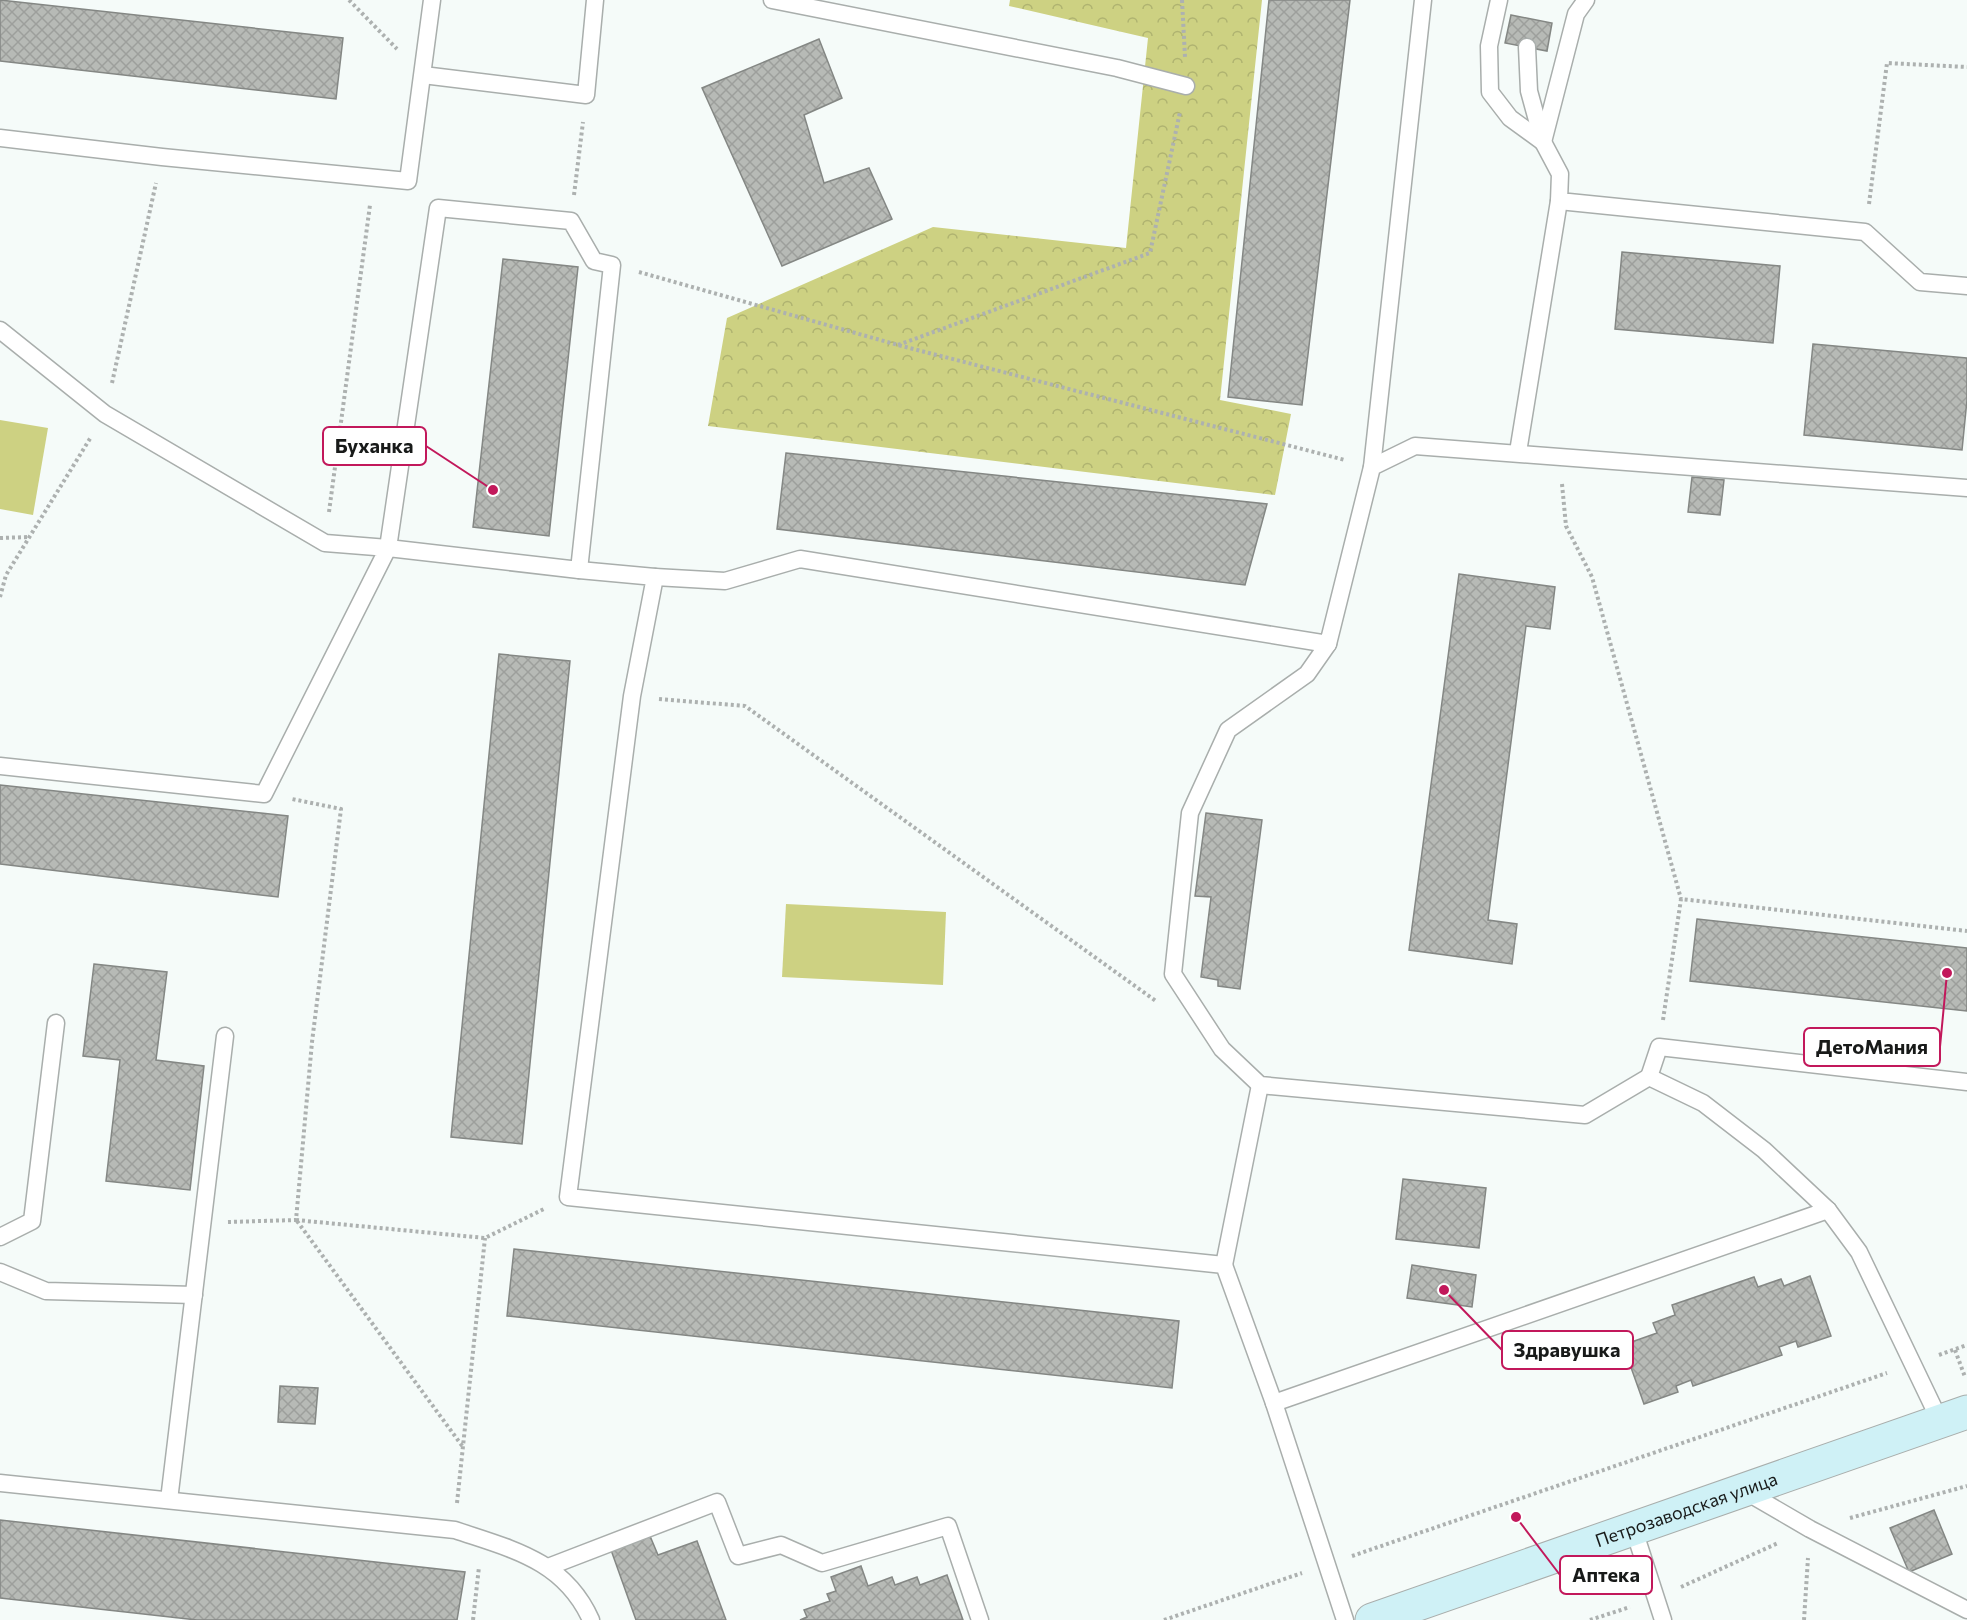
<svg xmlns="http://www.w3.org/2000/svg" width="1967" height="1620" viewBox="0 0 1967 1620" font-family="Commissioner,sans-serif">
<defs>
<pattern id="forest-crowns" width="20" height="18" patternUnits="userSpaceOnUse" patternTransform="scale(1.5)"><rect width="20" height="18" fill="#cdd182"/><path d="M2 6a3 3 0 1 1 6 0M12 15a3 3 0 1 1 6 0" fill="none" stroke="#afb370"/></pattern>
<pattern id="building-cross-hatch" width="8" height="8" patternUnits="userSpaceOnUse" patternTransform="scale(1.5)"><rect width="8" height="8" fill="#b7bab6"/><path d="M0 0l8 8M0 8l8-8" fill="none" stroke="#9d9f9c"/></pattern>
</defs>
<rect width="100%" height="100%" fill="#f5fbf9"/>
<g fill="#cdd182">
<polygon points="0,420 48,428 33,515 0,509"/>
<polygon points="786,904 946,912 943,985 782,977"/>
</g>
<polygon fill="url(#forest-crowns)" points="1010,0 1262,0 1220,400 1291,414 1275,495 708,426 727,318 933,227 1126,248 1148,38 1009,6"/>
<g fill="url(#building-cross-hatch)" stroke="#848784" stroke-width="1.5">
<polygon points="0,0 343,38 336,99 0,61"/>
<polygon points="1269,0 1350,0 1302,405 1228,397"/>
<polygon points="1511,15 1552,23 1547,51 1505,43"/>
<polygon points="819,39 842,98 804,115 824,183 869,168 892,219 782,266 702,88"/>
<polygon points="1622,252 1780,266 1773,343 1615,329"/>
<polygon points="503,259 578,267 549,536 473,527"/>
<polygon points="1813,344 1967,358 1967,400 1962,450 1804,435"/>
<polygon points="786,453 1267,504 1245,585 777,529"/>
<polygon points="1692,477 1724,480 1720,515 1688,512"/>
<polygon points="1459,574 1555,587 1550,629 1526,626 1488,920 1517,924 1512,964 1409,950"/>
<polygon points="499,654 570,661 522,1144 451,1137"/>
<polygon points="0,785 288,816 278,897 0,864"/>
<polygon points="1206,813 1262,820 1240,989 1218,986 1218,980 1201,977 1211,897 1195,896"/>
<polygon points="1697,919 1967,948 1967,1011 1690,981"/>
<polygon points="94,964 167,972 156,1060 204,1066 190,1190 106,1181 120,1060 83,1056"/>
<polygon points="1403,1179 1486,1188 1479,1248 1396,1239"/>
<polygon points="514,1249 1179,1321 1172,1388 507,1316"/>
<polygon points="1412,1265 1476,1275 1472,1307 1407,1298"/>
<polygon points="1810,1276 1831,1336 1798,1347 1796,1341 1779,1347 1782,1355 1693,1386 1691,1380 1676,1386 1678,1392 1644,1404 1623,1345 1657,1333 1653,1323 1675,1315 1672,1305 1754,1277 1758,1287 1781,1279 1784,1286"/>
<polygon points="280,1386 318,1388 315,1424 278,1422"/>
<polygon points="1934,1510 1952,1554 1909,1572 1890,1528"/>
<polygon points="0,1520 465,1572 457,1620 197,1620 0,1598"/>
<polygon points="650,1536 658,1555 697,1541 726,1620 636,1620 611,1550"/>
<polygon points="861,1566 868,1586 892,1577 895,1585 917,1577 920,1585 947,1575 963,1620 800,1620 807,1617 804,1610 830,1601 827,1594 836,1591 831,1577"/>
</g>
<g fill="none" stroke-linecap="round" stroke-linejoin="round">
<defs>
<g id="lane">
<polyline points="772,0 1117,68 1186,86"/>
<polyline points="1499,0 1489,46 1490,92 1510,118 1543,142 1576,14 1586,0"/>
<polyline points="1527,47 1529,91 1543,142 1560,174 1559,201 1865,232 1920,282 1967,286"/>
<polyline points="423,75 586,95 595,0"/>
<polyline points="0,138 162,157 408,181 432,0"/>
<polygon points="438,208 571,221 594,261 612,265 579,570 388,548"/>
<polyline points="0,330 105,414 325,543 388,548 264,794 0,766"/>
<polyline points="1518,452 1559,201"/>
<polyline points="1372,467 1423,0"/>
<polyline points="579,570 655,577 632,696 568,1197 1224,1265 1274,1403 1345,1620"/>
<polyline points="655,577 725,581 800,559 1328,644 1372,467 1415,446 1967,488"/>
<polyline points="1328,644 1307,674 1228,730 1190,813 1173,974 1222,1049 1260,1085 1585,1115 1649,1077"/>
<polyline points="0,1237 32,1221 56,1023"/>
<polyline points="1224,1265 1260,1085"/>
<polyline points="0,1272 46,1291 194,1295"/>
<polyline points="1274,1403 1828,1210"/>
<polyline points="1940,1421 1859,1252 1828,1210 1764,1150 1703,1103 1649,1077 1659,1047 1967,1082"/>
<path d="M0,1483L455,1530C511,1549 564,1560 591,1620"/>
<polyline points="1743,1490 1810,1529 1967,1610"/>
<polyline points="169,1500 225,1036"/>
<polyline points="1633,1527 1663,1620"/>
<polyline points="548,1567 717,1502 738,1556 781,1545 822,1563 948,1526 980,1620"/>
</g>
<g id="secondary">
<path id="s1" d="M1372,1620L1967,1412"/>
</g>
</defs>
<use href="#lane" stroke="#a9aeac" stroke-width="19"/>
<use href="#secondary" stroke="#a9aeac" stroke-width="35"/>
<g stroke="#adb1b0" stroke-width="4" stroke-dasharray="3 3" stroke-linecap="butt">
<polyline points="349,0 397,49"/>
<polyline points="1182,0 1185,57"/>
<polyline points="574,195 583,122"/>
<polyline points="1869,204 1887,63 1967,67"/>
<polyline points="639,272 898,345 1345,460"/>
<polyline points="898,345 1150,253 1180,112"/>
<polyline points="112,383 156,183"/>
<polyline points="1562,484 1566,526 1592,577 1681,899"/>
<polyline points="329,512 370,205"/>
<polyline points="0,538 29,537"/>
<polyline points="0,597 6,575 91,437"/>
<polyline points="659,699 745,706 1156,1001"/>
<polyline points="1663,1020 1681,899 1967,931"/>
<polyline points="296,1220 485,1238 546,1208"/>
<polyline points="297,1221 463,1447"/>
<polyline points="228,1222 296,1220 312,1042 341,809 292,799"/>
<polyline points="1955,1350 1965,1377"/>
<polyline points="1939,1355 1967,1345"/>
<polyline points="457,1503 485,1238"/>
<polyline points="1850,1518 1967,1486"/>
<polyline points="1352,1556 1887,1373"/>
<polyline points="1681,1587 1778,1543"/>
<polyline points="473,1620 479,1567"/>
<polyline points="1164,1620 1302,1573"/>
<polyline points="1590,1620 1630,1607"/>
<polyline points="1804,1620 1808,1558"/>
</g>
<use href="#lane" stroke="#fff" stroke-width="16"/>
<use href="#secondary" stroke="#cff1f6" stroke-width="33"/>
</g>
<g text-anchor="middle" stroke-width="6" stroke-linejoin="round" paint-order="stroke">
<g font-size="18" fill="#181a19" stroke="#fff">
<text dy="6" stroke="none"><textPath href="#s1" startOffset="333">Петрозаводская улица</textPath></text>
</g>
</g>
<path fill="none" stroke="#c2185b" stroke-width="2" d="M493 490L426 446M1947 973L1940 1047M1444 1290L1502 1350M1516 1517L1560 1575"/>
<g fill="#c2185b" stroke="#fff" stroke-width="2">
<circle cx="493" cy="490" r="6"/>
<circle cx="1947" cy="973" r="6"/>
<circle cx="1444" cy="1290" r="6"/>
<circle cx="1516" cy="1517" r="6"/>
</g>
<g fill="#fff" stroke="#c2185b" stroke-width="2">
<rect x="323" y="427" width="103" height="38" rx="6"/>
<rect x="1804" y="1028" width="136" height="38" rx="6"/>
<rect x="1502" y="1331" width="131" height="38" rx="6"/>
<rect x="1560" y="1556" width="92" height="38" rx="6"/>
</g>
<g font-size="20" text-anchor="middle" font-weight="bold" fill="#181a19">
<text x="374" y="453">Буханка</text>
<text x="1872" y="1054">ДетоМания</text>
<text x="1567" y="1357">Здравушка</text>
<text x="1606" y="1582">Аптека</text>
</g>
</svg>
